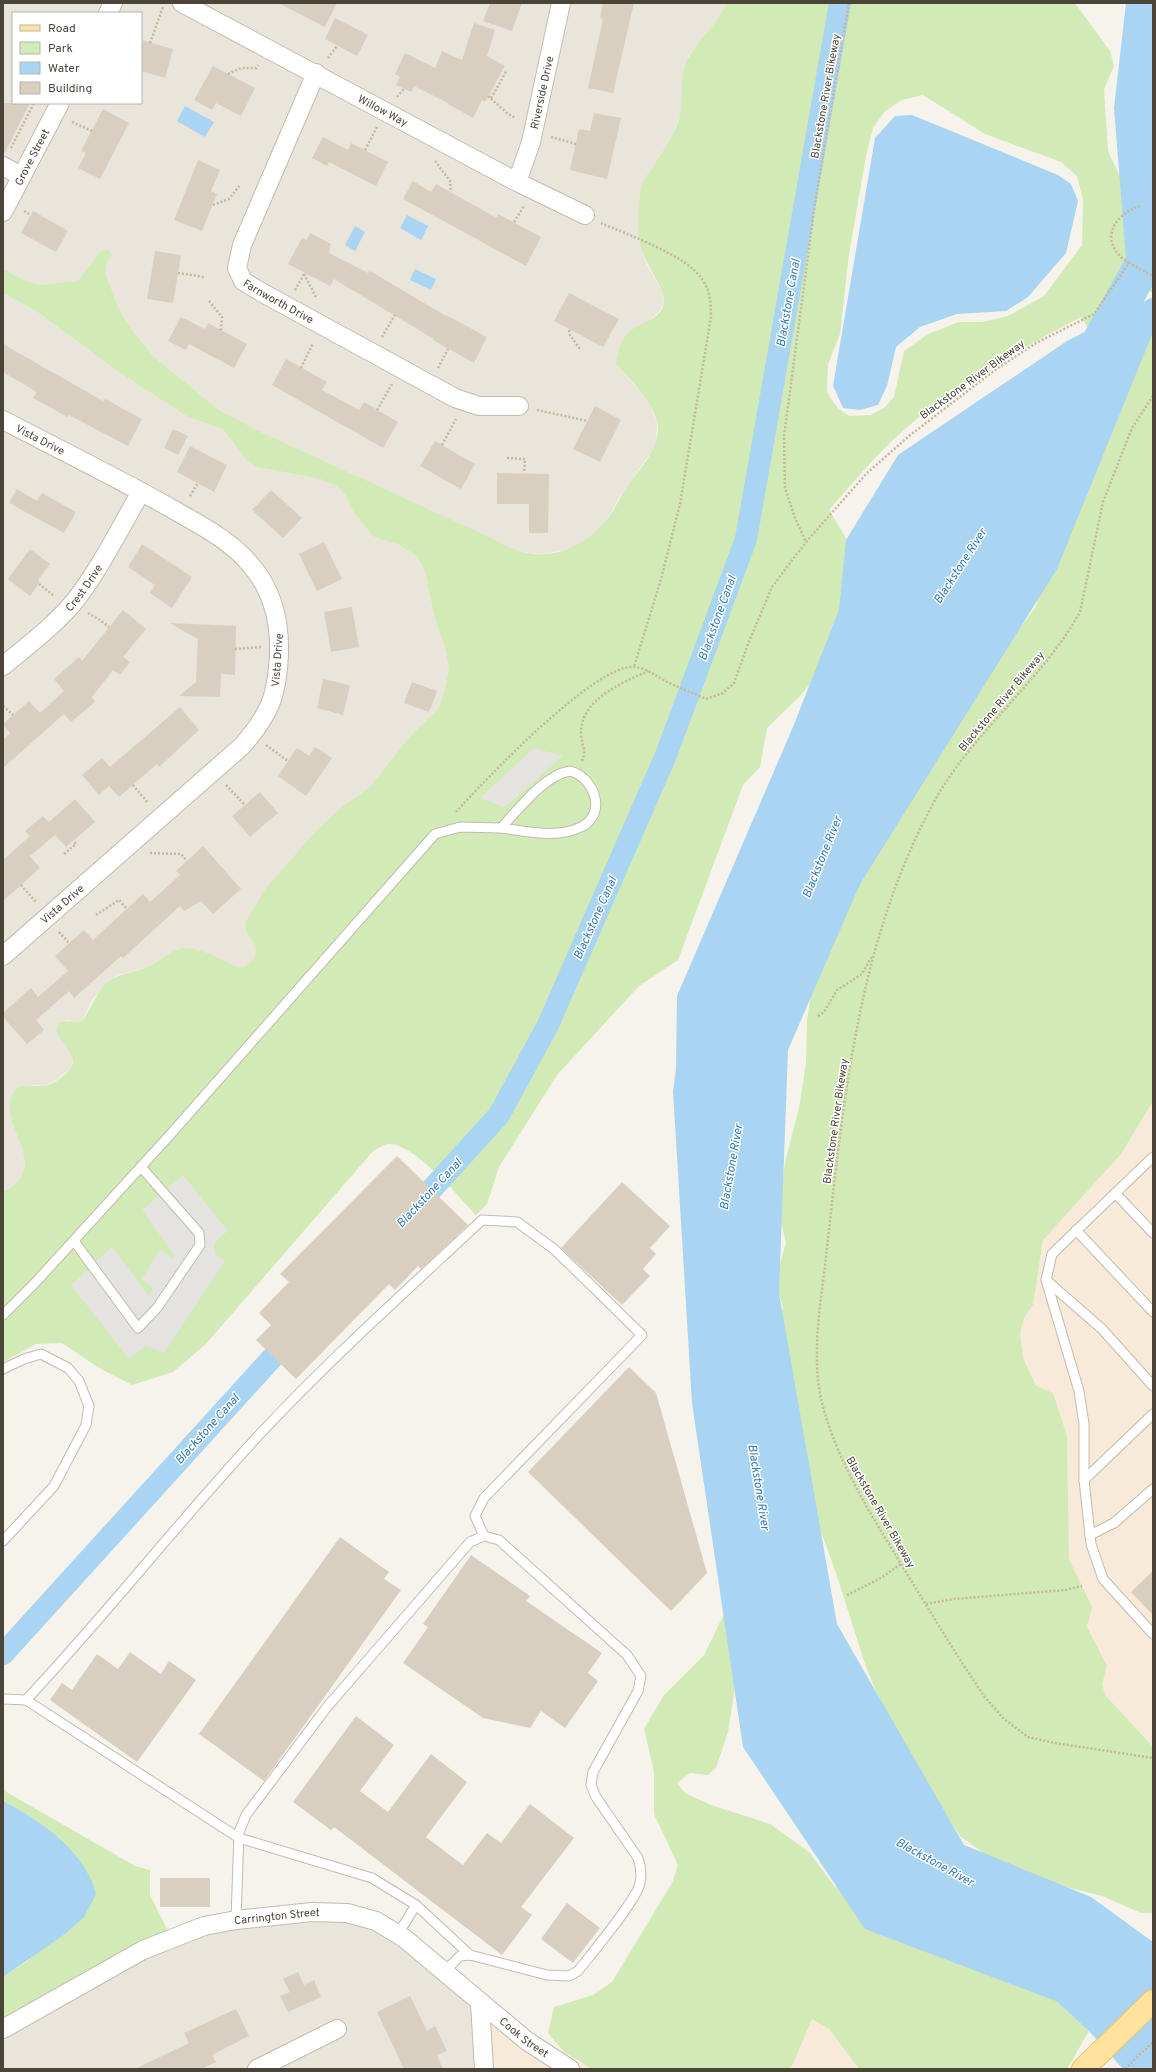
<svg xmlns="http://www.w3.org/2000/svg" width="1156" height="2072" viewBox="0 0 1156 2072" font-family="Overpass,sans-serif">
<rect width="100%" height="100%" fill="#f6f3ec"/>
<g fill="#eae5da" fill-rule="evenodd">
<path d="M3,3H726L722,13L711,30L689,55L683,69L682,108L678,121L671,138L642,184L638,231L641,248L647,265L663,293L664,303L659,312L645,324L627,333L616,364L649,402L657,422L656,445L619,498L611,513L602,525L585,541L571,549L543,554L521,552L507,548L494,539L261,432L219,410L154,357L132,330L119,309L106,275L107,262L111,255L95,258L78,281L53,285H41L24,280L3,269ZM13,13H141V103H13Z"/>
<polygon points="3,293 36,311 120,373 188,417 223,429 247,461 257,467 320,479 335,485 346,496 354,513 374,537 399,545 417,556 425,571 435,620 445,647 449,669 444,693 438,709 409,737 370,787 342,807 245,923 246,932 256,947 255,955 252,961 244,967 237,967 215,957 162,958 147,967 116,976 105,984 93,999 82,1020 75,1022 66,1020 56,1031 71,1055 73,1062 71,1068 53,1082 44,1086 33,1085 19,1140 25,1155 24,1172 19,1182 3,1192"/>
<polygon points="305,1917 374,1926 522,2037 487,2069 3,2069 3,2029 171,1937"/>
</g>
<g fill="#f7ead8">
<polygon points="1153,1096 1153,1747 1106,1696 1102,1685 1107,1666 1087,1627 1091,1607 1069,1559 1067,1436 1036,1387 1023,1358 1020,1333 1024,1318 1033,1305 1043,1240 1121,1154 1153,1101"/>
<polygon points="482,2016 545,2053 563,2051 592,2069 486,2069"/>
<polygon points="812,2019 829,2029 859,2069 789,2069 792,2066"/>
</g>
<g fill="#d2eab5" fill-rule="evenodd">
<path d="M726,3H1075L1110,51L1114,66L1104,89L1108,151L1127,192L1153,270V293L1128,278L1093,336L1081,317C1020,349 955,385 904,430C876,454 853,483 829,510L855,553L863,573L814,679L800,696L767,728L760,767L743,785L678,960L639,986L557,1075L499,1167L487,1204L476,1215C460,1198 413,1142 388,1144C384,1144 378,1149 374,1150L205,1345L173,1372L132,1385L99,1368L62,1343L36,1344L3,1362V1192C52,1168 2,1130 11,1098C16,1081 29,1087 43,1086C52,1086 72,1072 73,1062C74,1057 59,1037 56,1031L58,1023C67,1019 76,1024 82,1020C89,1014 96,993 105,984C116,974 132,973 145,968C156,964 165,954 177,950C195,943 220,960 237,967H244L252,961L255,955L256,947L246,932L245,923L266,888L316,831L342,807L370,787L409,737L438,709L444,693L449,669L445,647L435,620L425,571L417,556L399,545L374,537L354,513L346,496L335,485L320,479L257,467L247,461L223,429L188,417L120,373L36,311L3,293V269L24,280L41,285L78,281L95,258L100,252L107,250L110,251L112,255L107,262L106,275L119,309L132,330L154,357L219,410L261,432L494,539C537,567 581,555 611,514C617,505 621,495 628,485C641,468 663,444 657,421C651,399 631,381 616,364C618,353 619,342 627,334C637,323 660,321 664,304C667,292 645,263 641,248C637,234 638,218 639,203C640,197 640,191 641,185C643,180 648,174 651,170C660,154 672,140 678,122C686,100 676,75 690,55C702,36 718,24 726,3ZM923,95L985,134L1061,162L1077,176L1083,200L1082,245L1044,296L1008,316L983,322H959L928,334L904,351L894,397L885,407L871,415L849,416L838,408L832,400L827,392L828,364L840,334L849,254L866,156L873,128L885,111L902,100Z"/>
<polygon points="1153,297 1153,1101 1121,1154 1043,1240 1033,1305 1024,1318 1020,1333 1023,1358 1036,1386 1053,1393 1067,1436 1069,1559 1092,1607 1087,1627 1107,1666 1102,1685 1106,1696 1153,1747 1153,1913 1141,1913 1102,1896 1039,1880 986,1855 960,1836 892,1730 866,1667 835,1570 801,1478 778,1328 783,1307 779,1294 778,1271 786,1243 781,1222 783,1177 786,1158 799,1108 806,1063 807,1020 811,993 829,930 1011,640 1035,608 1145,328"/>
<polygon points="741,1579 748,1606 728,1732 716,1768 708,1775 690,1773 677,1783 685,1793 711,1805 770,1824 809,1852 835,1887 1056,2001 1089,2031 1067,2069 859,2069 829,2029 812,2019 792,2066 789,2069 592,2069 563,2051 548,2033 554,2007 593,1995 612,1982 672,1883 678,1865 654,1814 654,1772 644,1729 664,1695 704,1655"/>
<path d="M3,1790L135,1866L150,1870V1895L171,1937L3,2029V1977L29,1960L75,1855C53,1834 31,1815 3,1801Z"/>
</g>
<g fill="#e5e3e0">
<polygon points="534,748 563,756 505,807 480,798"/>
<polygon points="183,1175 228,1231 217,1240 214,1245 216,1255 225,1261 164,1353 146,1346 129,1359 71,1285 112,1247 149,1296 153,1288 142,1279 160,1249 173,1258 175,1256 142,1210"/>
</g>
<g fill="#a9d4f2">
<polygon points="1126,3 1153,3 1153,275 1126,257 1114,108"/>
<polygon points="185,106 214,122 205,137 177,121"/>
<polygon points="912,115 1058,175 1071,184 1078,201 1066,253 1028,297 1006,311 957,314 920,327 896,347 887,386 878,405 860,410 843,408 833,386 875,138 895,116"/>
<polygon points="407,215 428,226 421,240 400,228"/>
<polygon points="355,226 365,232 355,251 345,245"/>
<polygon points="415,269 436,279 431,290 410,280"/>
<polygon points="1153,297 1153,332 1057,569 860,884 788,1050 779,1293 837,1624 964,1845 1091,1897 1153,1942 1153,2069 1123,2069 1089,2031 1056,2001 865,1929 743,1747 692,1403 673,1091 676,1069 677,996 793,727 839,610 846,540 898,455 1067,341"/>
<path d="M3,1801C40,1820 85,1851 96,1894L84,1917L65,1934L3,1977Z"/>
</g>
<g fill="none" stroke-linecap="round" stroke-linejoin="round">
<g stroke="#a9d4f2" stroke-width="22">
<polyline points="411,1212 499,1115 548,1025 666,755 746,539 840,3"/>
<polyline points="3,1654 293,1335"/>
</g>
<polyline stroke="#a9d4f2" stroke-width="37" points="1090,360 1153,247"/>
</g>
<g fill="#d8cfc1">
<polygon points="278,3 337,3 325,27"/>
<polygon points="490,3 522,3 512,31 483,21"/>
<polygon points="603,3 634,3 613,93 588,88 603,19 600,18"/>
<polygon points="335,18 368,35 357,56 325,39"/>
<polygon points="474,23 495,30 487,56 505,66 485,102 482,100 473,118 448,104 448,103 414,86 411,92 396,85 400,77 395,74 405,53 435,68 442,51 462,60"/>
<polygon points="141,40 173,49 165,78 141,71"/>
<polygon points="213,66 255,88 241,116 216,103 212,110 194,100"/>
<polygon points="3,103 30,103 3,156"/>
<polygon points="103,109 129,123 100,179 78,168 86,153 81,151"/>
<polygon points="594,113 621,118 607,179 570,170 579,129 590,131"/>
<polygon points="323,137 348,150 351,143 388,162 376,186 329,162 327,166 312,158"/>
<polygon points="198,160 220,170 211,191 217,194 202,231 174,220"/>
<polygon points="413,181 431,192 436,184 497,218 498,214 541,237 526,266 403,199"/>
<polygon points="33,211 68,231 56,252 21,233"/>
<polygon points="310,233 331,244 329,253 368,273 370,271 446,316 446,315 487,337 474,363 433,340 434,339 334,279 330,286 288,264 302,238 307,240"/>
<polygon points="155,251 181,255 173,303 147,299"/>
<polygon points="569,293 619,319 603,347 554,321"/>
<polygon points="181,317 205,329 208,323 247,344 234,368 189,344 186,350 168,341"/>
<polygon points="3,344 103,401 105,399 142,419 128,446 69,415 67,417 33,398 37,392 3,372"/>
<polygon points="286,359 327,382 322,390 359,410 364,402 398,422 383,448 272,385"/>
<polygon points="595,406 621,420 600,462 573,449"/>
<polygon points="173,429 188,436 178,455 164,448"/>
<polygon points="435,441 475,464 461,489 420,466"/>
<polygon points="190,446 227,465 214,492 177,472"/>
<polygon points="497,473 549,474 548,533 529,533 529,504 497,504"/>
<polygon points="17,489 37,501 42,493 76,512 64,533 9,503"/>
<polygon points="271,490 302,518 283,538 252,510"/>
<polygon points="324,542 342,579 317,591 299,554"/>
<polygon points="142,544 192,577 172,608 150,593 155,585 128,567"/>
<polygon points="30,549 50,564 38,580 40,582 30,596 8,579"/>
<polygon points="352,607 359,647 331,652 324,612"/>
<polygon points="123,610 146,629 123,657 130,662 120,675 113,670 92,697 95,702 71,722 64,714 3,768 3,740 10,733 3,724 29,701 40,713 64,691 54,679 79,657 82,661"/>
<polygon points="169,623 236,626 235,675 221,674 220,697 179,696 196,682 198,639"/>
<polygon points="323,679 350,685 343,715 317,708"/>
<polygon points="412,682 437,691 429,712 404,703"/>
<polygon points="180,707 199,730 159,767 157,764 119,797 109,786 99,795 82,775 102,758 110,767"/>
<polygon points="315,747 332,758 306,796 278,776 297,748 309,756"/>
<polygon points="260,792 278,813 250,837 232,816"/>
<polygon points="75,799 95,822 66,847 55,835 30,856 40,868 3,901 3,860 30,836 25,831 43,816 49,822"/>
<polygon points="203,846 241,889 213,914 201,901 184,911 180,906 123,958 121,956 74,998 69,991 36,1020 44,1030 27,1044 3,1017 3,1013 31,988 38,997 68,971 55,956 84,930 93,940 143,894 150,902 180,875 176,871"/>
<polygon points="397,1156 468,1225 421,1269 418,1266 395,1290 389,1284 296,1379 256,1340 271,1325 259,1313 289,1282 280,1274"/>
<polygon points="622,1182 670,1226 650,1248 656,1254 643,1269 650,1276 622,1305 561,1248"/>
<polygon points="629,1367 656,1393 707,1573 671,1611 528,1472"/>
<polygon points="340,1537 389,1572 384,1579 401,1590 264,1781 199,1734"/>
<polygon points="471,1555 530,1596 526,1601 602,1653 588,1673 598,1681 565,1728 541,1711 530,1728 483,1718 403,1663 428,1627 423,1624"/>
<polygon points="1153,1571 1153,1615 1131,1592"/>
<polygon points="130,1652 161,1674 169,1661 196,1680 137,1762 50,1700 62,1683 72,1690 97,1654 118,1669"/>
<polygon points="356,1716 394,1745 360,1791 388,1812 431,1754 467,1782 426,1837 463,1865 487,1833 501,1843 530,1804 574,1838 521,1907 532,1915 502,1955 334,1827 331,1830 293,1802"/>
<rect x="160" y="1878" width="50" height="29"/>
<polygon points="567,1903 600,1928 573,1963 541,1939"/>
<polygon points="298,1972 304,1985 314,1980 321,1997 288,2012 280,1996 290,1992 283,1979"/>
<polygon points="410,1996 427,2031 435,2026 447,2051 437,2055 443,2069 404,2069 377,2012"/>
<polygon points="236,2009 249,2036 212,2055 216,2062 201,2069 135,2069 189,2043 184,2033"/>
</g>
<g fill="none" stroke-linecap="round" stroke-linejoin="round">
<defs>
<g id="service">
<path d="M570,771C594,777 608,814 581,827C557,839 526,831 501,828C518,810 544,775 570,771Z"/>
<polyline points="1153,1157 1052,1254 1046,1280 1079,1391 1084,1424 1084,1480 1091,1544 1103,1579 1153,1634"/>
<polyline points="1115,1193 1153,1233"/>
<polyline points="1076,1230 1153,1312"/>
<polyline points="74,1241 138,1328 157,1308 200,1245 199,1233 141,1167"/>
<polyline points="1046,1280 1102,1329 1153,1386"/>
<polyline points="3,1315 35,1283 169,1136 435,834 460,827 501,828"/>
<polyline points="3,1369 24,1359 41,1354 68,1368 79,1381 89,1406 86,1425 54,1486 3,1541"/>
<polyline points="1084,1480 1153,1414"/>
<polyline points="1090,1535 1114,1523 1153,1489"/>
<polyline points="3,1699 26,1700 239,1838 372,1878 416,1905 470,1955"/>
<path d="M26,1700C103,1618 172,1530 248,1447C321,1367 403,1294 482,1220L517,1222L554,1249L642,1335L484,1498L475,1516L484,1536"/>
<path d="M236,1920L239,1832L246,1815L327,1707L470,1542L484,1536L499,1540L627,1655L641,1676L638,1691L593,1772L591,1785L596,1797L638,1858C641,1867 642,1874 640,1883C637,1900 591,1954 578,1971L569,1976L547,1975L470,1955L460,1956L444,1972"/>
<polyline points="398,1934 416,1905"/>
</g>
<g id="minor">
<path id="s1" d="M182,3L517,182L585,215"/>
<polyline points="108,13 113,3"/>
<path id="s2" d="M316,73L242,245L237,268L243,281L261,292L455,398L479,406H519"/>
<polyline points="3,166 21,176"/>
<path id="s3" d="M517,182L531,142L561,3"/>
<path id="s4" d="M3,212L60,103"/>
<path id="s5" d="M3,420C60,450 118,478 174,510C200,525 230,540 250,564C272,589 280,621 279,654C277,696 270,714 242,746L3,956"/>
<path id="s6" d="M3,666C27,646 54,626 74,602C100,569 120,528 141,492"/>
<polyline points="480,2003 484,2069"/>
<path id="s7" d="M3,2029L143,1950L204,1926L236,1920L312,1912L347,1913L376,1921L404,1938L527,2041L570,2069"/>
<polyline points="257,2069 337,2029"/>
</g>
<polyline id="primary" points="1083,2069 1153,2001"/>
</defs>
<use href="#service" stroke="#c2bbae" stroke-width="11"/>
<use href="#minor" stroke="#c2bbae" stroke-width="20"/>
<use href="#primary" stroke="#e6c16a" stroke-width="24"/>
<g stroke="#c4b79f" stroke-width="2.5" stroke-dasharray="2 2" stroke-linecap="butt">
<polyline points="849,3 815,203 784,436 785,488 795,518 806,542 867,473 909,436 995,370 1036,343 1094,314 1129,263 1153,276"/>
<polyline points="150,43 163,7"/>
<polyline points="328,58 337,46"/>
<polyline points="228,74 241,68 256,68 258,65"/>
<polyline points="488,96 508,114 516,118"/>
<polyline points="397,97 404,89"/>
<polyline points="491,98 507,70"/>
<polyline points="72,122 92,131"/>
<polyline points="551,137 576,144"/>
<polyline points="11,148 34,103"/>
<polyline points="365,150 377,127"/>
<polyline points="435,161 450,181 451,192"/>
<polyline points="213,205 229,199 240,185"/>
<polyline points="24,211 31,215"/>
<polyline points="514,222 524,206"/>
<path d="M601,223C628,235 686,255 702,279C710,290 711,303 711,317L680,504L661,579L634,667"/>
<path d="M1129,263C1099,244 1110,216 1140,206"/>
<polyline points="178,273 204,277"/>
<polyline points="304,274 317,299"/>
<polyline points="295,290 305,273"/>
<polyline points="209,301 222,317 221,330"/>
<polyline points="569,330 570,335 580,349"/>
<polyline points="382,337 395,315"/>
<polyline points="301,368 313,343"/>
<polyline points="438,368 448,349"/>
<path d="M1153,396L1132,428L1103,502L1080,612C1042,681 973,731 934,802C859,939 844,1095 827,1248C822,1298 810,1353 822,1403C838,1464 872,1516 904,1569C930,1611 956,1655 984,1696L1004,1719L1028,1737L1055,1743L1153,1758"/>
<polyline points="377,410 392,384"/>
<polyline points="537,410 588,421"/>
<polyline points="442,445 456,419"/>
<polyline points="507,458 525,459 524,473"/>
<polyline points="190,496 198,483"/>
<polyline points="39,584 54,596"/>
<polyline points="88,613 100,620 109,627"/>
<polyline points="235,649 261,647"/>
<polyline points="3,706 13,715"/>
<polyline points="266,745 288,761"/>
<path d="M582,761C587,752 581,743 581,733C581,699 622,683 648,671"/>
<polyline points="133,785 148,803"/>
<polyline points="226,785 245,805"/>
<path d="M456,812C483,782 596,663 634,667C647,668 656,676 667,682C680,688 693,693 706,699L723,693L734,683L748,644L772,587L806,542"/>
<polyline points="150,853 181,854 187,861"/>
<polyline points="64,854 76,844 73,841"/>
<polyline points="21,885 36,902"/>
<polyline points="96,915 119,900 127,909"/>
<polyline points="59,932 69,943"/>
<polyline points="818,1016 824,1012 837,990 862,974 872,956"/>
<polyline points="847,1595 881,1578 901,1564"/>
<polyline points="926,1604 954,1599 1065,1590 1082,1586"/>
<polyline points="1125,2069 1153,2042"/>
</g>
<use href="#service" stroke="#fff" stroke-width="9"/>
<use href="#minor" stroke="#fff" stroke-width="18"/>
<use href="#primary" stroke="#ffe39c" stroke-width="22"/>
</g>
<g text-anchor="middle" stroke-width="3" stroke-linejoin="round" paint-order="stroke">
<g font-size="11" fill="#4b4439" stroke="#fff">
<text dy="4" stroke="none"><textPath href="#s3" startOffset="93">Riverside Drive</textPath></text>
<text transform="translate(825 96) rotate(-80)" y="4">Blackstone River Bikeway</text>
<text dy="4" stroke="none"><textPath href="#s1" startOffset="228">Willow Way</textPath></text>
<text dy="4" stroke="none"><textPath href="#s4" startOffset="62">Grove Street</textPath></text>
<text dy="4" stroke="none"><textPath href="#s2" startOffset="266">Farnworth Drive</textPath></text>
<text transform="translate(972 379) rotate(-36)" y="4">Blackstone River Bikeway</text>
<text dy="4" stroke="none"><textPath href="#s5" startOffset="42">Vista Drive</textPath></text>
<text dy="4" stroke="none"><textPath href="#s6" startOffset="113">Crest Drive</textPath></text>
<text transform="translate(277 660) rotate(-86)" y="4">Vista Drive</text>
<text transform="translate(1001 701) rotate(-50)" y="4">Blackstone River Bikeway</text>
<text transform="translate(62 904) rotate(-41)" y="4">Vista Drive</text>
<text transform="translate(835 1121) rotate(-82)" y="4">Blackstone River Bikeway</text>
<text transform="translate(881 1512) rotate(60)" y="4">Blackstone River Bikeway</text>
<text dy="4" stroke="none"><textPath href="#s7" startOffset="300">Carrington Street</textPath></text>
<text dy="4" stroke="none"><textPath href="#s7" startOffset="589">Cook Street</textPath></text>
</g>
<g font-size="12" font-style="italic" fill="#2e7ab2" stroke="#fff">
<text transform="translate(788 303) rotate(-80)" y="4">Blackstone Canal</text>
<text transform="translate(960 566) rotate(-57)" y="4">Blackstone River</text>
<text transform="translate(717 618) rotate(-70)" y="4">Blackstone Canal</text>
<text transform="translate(822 857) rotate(-68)" y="4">Blackstone River</text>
<text transform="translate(595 918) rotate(-66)" y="4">Blackstone Canal</text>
<text transform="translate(731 1167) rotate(-80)" y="4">Blackstone River</text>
<text transform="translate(429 1193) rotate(-47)" y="4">Blackstone Canal</text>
<text transform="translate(207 1429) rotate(-48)" y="4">Blackstone Canal</text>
<text transform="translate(759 1487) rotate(81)" y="4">Blackstone River</text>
<text transform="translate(935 1862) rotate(29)" y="4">Blackstone River</text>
</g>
</g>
<rect width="1156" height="2072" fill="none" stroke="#4b4439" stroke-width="8"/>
<rect x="12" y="12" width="130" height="92" fill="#ffffff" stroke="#b7b4b0"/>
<rect x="20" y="25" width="20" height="6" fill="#ffe39c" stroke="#b7b4b0"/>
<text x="48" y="32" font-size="12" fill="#4b4439">Road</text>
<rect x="20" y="42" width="20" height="12" fill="#d2eab5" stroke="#b7b4b0"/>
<text x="48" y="52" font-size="12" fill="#4b4439">Park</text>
<rect x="20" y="62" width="20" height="12" fill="#a9d4f2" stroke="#b7b4b0"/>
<text x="48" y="72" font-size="12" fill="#4b4439">Water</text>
<rect x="20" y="82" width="20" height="12" fill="#d8cfc1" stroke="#b7b4b0"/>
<text x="48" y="92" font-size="12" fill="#4b4439">Building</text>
</svg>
